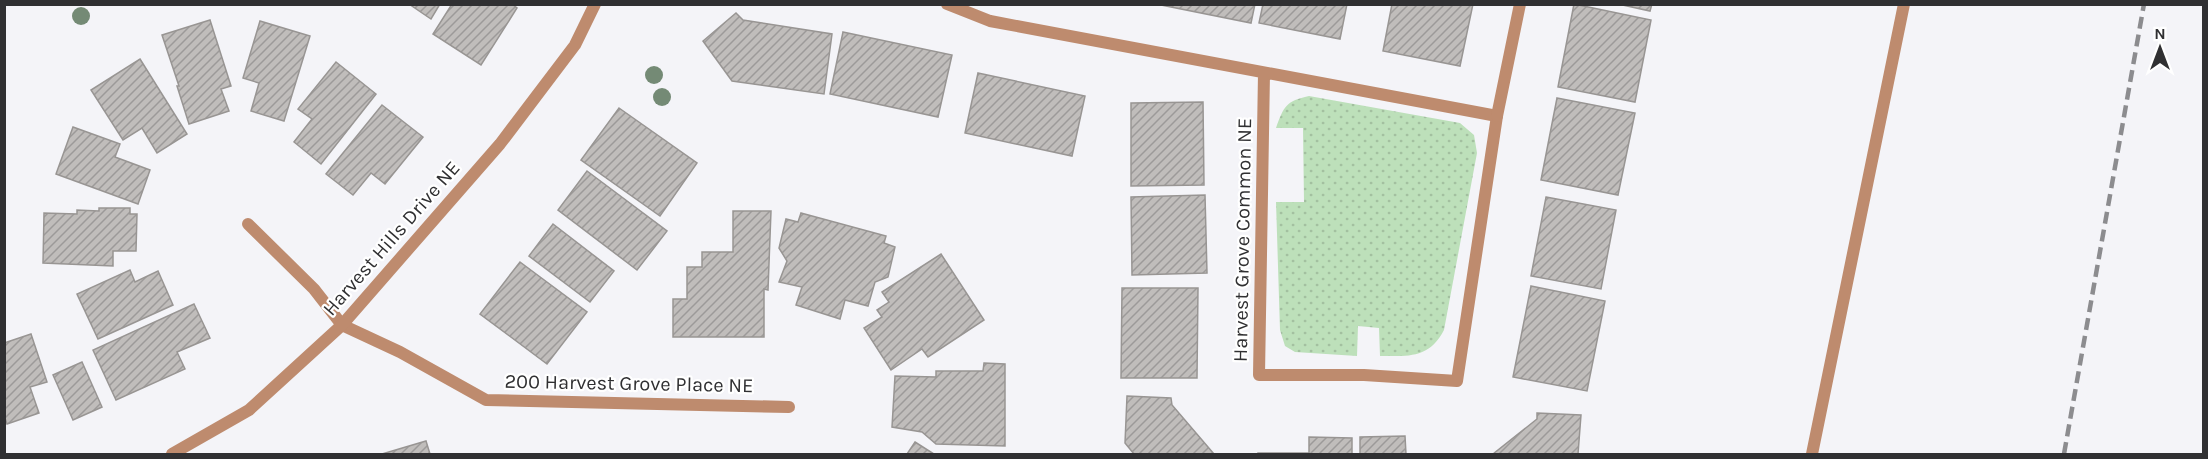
<svg xmlns="http://www.w3.org/2000/svg" width="2208" height="459" viewBox="0 0 2208 459" font-family="Karla,sans-serif">
<defs>
<pattern id="park-dots" width="8" height="8" patternUnits="userSpaceOnUse" patternTransform="scale(1.5)"><rect width="8" height="8" fill="#bde0ba"/><path d="M2 2h.1M6 6h.1" fill="none" stroke="#a3c0a0" stroke-width="1.8" stroke-linecap="round"/></pattern>
<pattern id="building-hatch" width="6" height="6" patternUnits="userSpaceOnUse" patternTransform="scale(1.5)"><rect width="6" height="6" fill="#c0bdbb"/><path d="M-1 1l2-2M0 6l6-6M5 7l2-2" fill="none" stroke="#9c9a99"/></pattern>
</defs>
<rect width="100%" height="100%" fill="#f4f4f8"/>
<path fill="url(#park-dots)" d="M1309,96L1460,123L1474,135L1477,153L1444,330C1429,359 1408,356 1380,356L1379,328L1358,326L1357,356L1295,352L1285,346L1280,330L1276,202H1304L1303,128H1276C1284,106 1286,101 1309,96Z"/>
<g fill="url(#building-hatch)" stroke="#989593" stroke-width="1.5">
<polygon points="409,4 440,4 431,19"/>
<polygon points="452,4 512,4 517,8 481,65 433,34"/>
<polygon points="1156,4 1255,4 1251,23"/>
<polygon points="1263,4 1347,4 1340,39 1259,23"/>
<polygon points="1392,4 1473,4 1460,66 1383,51"/>
<polygon points="1574,4 1651,20 1635,102 1558,87"/>
<polygon points="1618,4 1652,4 1650,11"/>
<polygon points="736,13 743,20 832,34 824,94 732,81 703,41"/>
<polygon points="210,20 231,86 221,89 229,111 189,124 177,86 179,86 162,35"/>
<polygon points="260,21 310,36 284,121 251,111 259,83 243,78"/>
<polygon points="843,32 952,55 938,117 830,94"/>
<polygon points="140,59 187,134 157,153 142,128 123,140 91,90"/>
<polygon points="336,62 376,94 321,164 294,142 312,119 298,109"/>
<polygon points="978,73 1085,96 1072,156 965,133"/>
<polygon points="1557,98 1635,113 1618,195 1541,180"/>
<polygon points="1203,102 1204,185 1131,186 1131,103"/>
<polygon points="382,105 423,137 385,184 371,173 353,195 326,174"/>
<polygon points="619,108 697,163 660,216 581,160"/>
<polygon points="73,127 120,144 115,157 150,170 138,204 56,174"/>
<polygon points="587,171 667,231 637,270 558,210"/>
<polygon points="1205,195 1207,273 1132,275 1131,197"/>
<polygon points="1546,197 1616,210 1601,289 1531,276"/>
<polygon points="99,208 130,208 130,214 137,214 136,251 113,251 113,266 43,263 44,213 77,214 77,210 99,211"/>
<polygon points="733,211 771,211 768,290 764,289 764,337 673,337 673,299 687,299 687,267 702,267 702,252 733,252"/>
<polygon points="801,213 886,236 884,243 895,247 888,277 875,282 868,306 845,300 840,319 796,305 802,287 779,282 787,261 779,248 786,219 798,222"/>
<polygon points="553,224 614,271 590,302 529,256"/>
<polygon points="941,254 984,320 928,357 922,349 891,370 864,328 882,317 877,310 889,302 882,292"/>
<polygon points="520,262 587,312 547,364 480,314"/>
<polygon points="130,270 135,282 158,271 173,305 98,339 77,294"/>
<polygon points="1531,286 1605,301 1587,391 1513,377"/>
<polygon points="1122,288 1198,288 1197,378 1121,378"/>
<polygon points="194,304 210,338 177,352 185,369 116,400 93,350"/>
<polygon points="31,334 47,382 30,387 39,413 7,424 4,415 4,343"/>
<polygon points="82,362 102,407 73,420 53,375"/>
<polygon points="984,363 1005,364 1005,446 936,444 922,432 892,427 895,376 936,377 936,371 983,371"/>
<polygon points="1127,396 1171,398 1172,405 1214,454 1134,454 1125,443"/>
<polygon points="1537,413 1581,415 1578,454 1493,454 1537,419"/>
<polygon points="1405,436 1406,454 1360,454 1360,437"/>
<polygon points="1309,437 1352,438 1352,454 1258,454 1258,453 1309,453"/>
<polygon points="426,441 430,454 382,454"/>
<polygon points="915,442 934,454 907,454"/>
</g>
<g fill="none" stroke-linecap="round" stroke-linejoin="round">
<g stroke="#be8b6e" stroke-width="12">
<polyline points="947,4 990,21 1497,116 1457,381 1364,375 1259,375 1264,73"/>
<polyline points="1497,116 1520,4"/>
<polyline points="1812,454 1904,4"/>
</g>
<polyline stroke="#be8b6e" stroke-width="12" points="248,224 314,289 342,325 400,352 486,400 789,407"/>
<polyline stroke="#be8b6e" stroke-width="12" points="172,454 249,410 342,325 500,144 575,45 595,4"/>
<polyline stroke="#8c8c8f" stroke-width="4.5" stroke-dasharray="12 6" stroke-linecap="butt" points="2064,454 2144,4"/>
</g>
<g fill="#748a75">
<circle cx="81" cy="16" r="9"/>
<circle cx="654" cy="75" r="9"/>
<circle cx="662" cy="97" r="9"/>
</g>
<g text-anchor="middle" stroke-width="4.5" stroke-linejoin="round" paint-order="stroke">
<g font-size="20" fill="#303032" stroke="#fff">
<text transform="translate(391 238) rotate(-49)" y="7">Harvest Hills Drive NE</text>
<text transform="translate(1242 240) rotate(-89)" y="7">Harvest Grove Common NE</text>
<text transform="translate(629 383) rotate(1)" y="7">200 Harvest Grove Place NE</text>
</g>
</g>
<rect width="2208" height="459" fill="none" stroke="#303032" stroke-width="12"/>
<g transform="translate(2160 48)" stroke="#ffffff" stroke-width="4.5" paint-order="stroke">
<path d="M0-4.5L10 22L0 15L-10 22Z" fill="#303032"/>
<text y="-9" font-size="16" font-weight="bold" text-anchor="middle" fill="#303032">N</text>
</g>
</svg>
